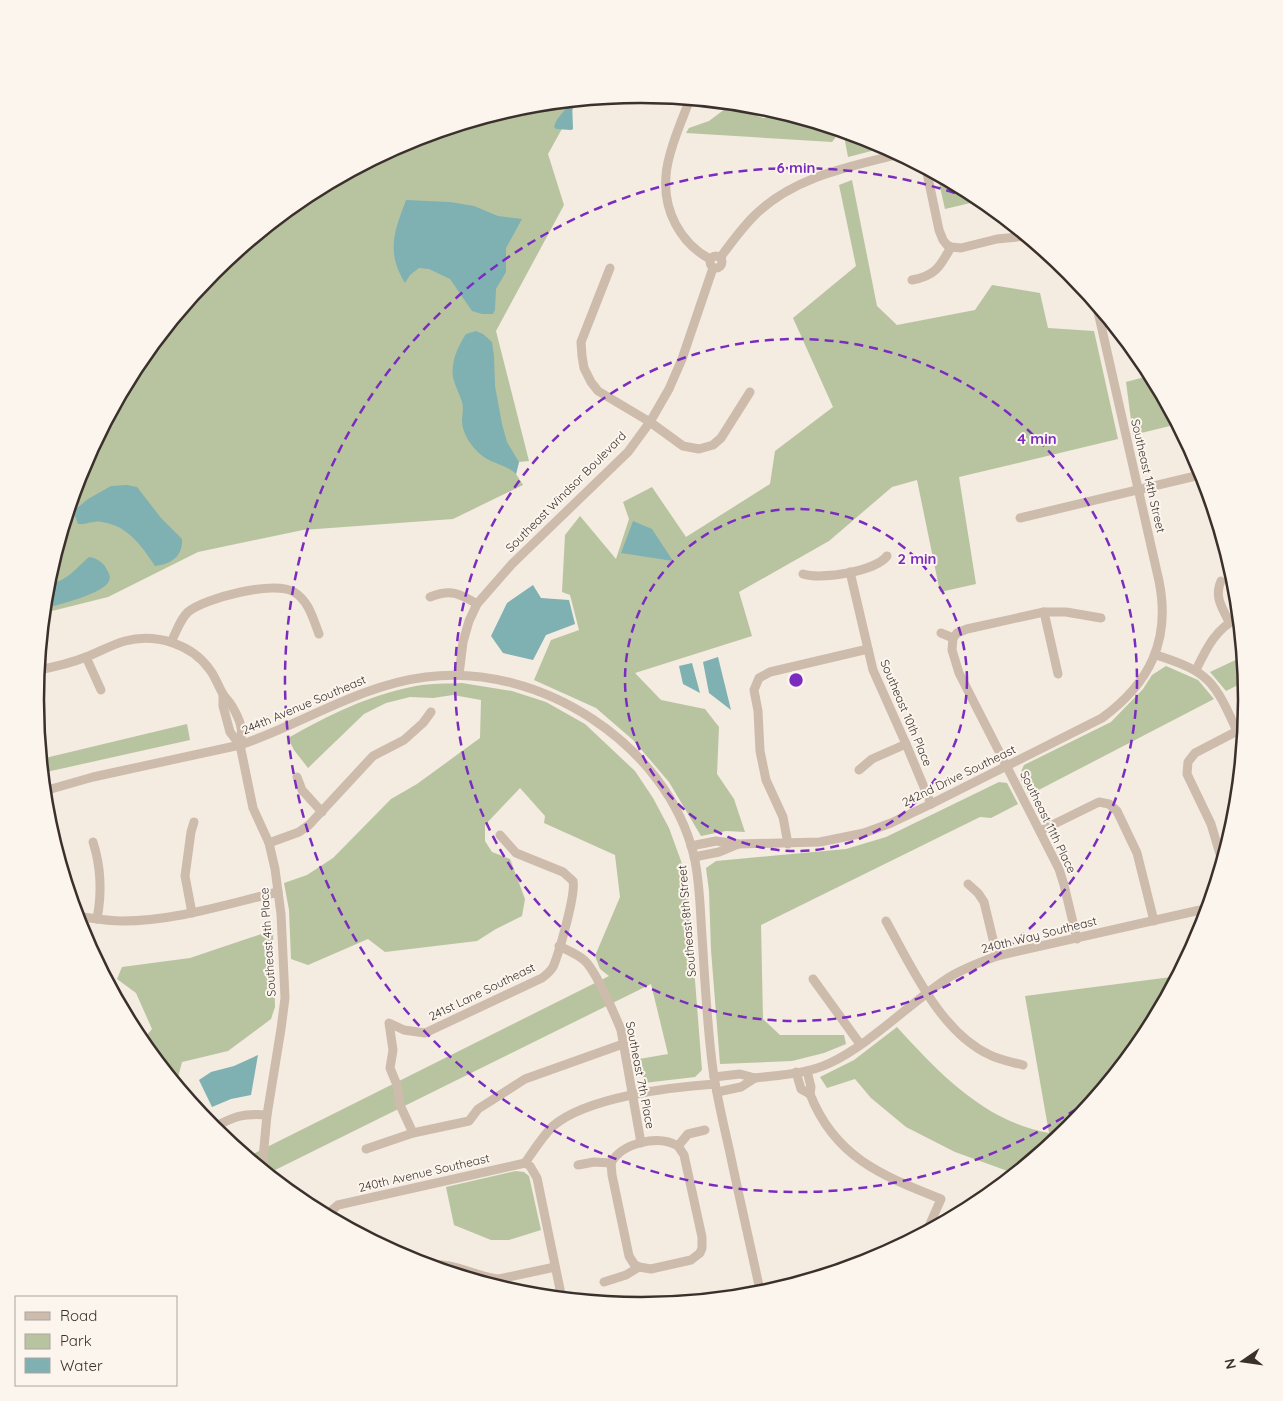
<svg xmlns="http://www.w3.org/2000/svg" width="1283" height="1401" viewBox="0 0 1283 1401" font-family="Quicksand,sans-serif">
<rect width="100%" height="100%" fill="#f4ebe1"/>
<g fill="#b8c4a0">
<polygon points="578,100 548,154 564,205 496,331 529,461 519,462 516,474 523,485 453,519 303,530 198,552 108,597 44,613 47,582 81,468 137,363 213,271 305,196 410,140 523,106"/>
<polygon points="729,106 763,118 788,114 841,130 832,142 686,133 689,128 709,121"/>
<polygon points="843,131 874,140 887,147 848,157"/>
<polygon points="937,174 979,196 983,200 945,209"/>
<polygon points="852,180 877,306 897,325 975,310 992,285 1040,293 1048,328 1094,331 1118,439 959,477 976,584 940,592 917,480 892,487 829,541 739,592 752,636 635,673 661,700 705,709 719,727 717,774 734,799 745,832 726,831 701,836 669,782 633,740 596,708 534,680 551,640 579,630 570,595 562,592 565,535 580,516 616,559 629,519 623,502 652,487 686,537 770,484 775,451 833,407 793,318 856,266 839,185"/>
<polygon points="1152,375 1178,424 1133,435 1126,382"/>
<polygon points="1244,656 1246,681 1226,691 1210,672"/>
<polygon points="1166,666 1198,680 1214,699 1029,795 1019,776 1024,765 1111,722 1143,689 1152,675"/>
<path d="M462,683L512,691L546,702L585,724L635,771L653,798L669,828L681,861L689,903L702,1070L695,1077L644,1083L639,1059L668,1054L651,984L267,1174L247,1157L609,976L600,969L595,956L620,897L615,855L544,823L545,816L520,788L485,825V841L492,852L510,859L525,899L522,916L496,929L477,941L385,952L368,939L308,965L291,959L289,910L284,883L307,875L333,858L391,799L417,784L480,738L481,700L453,695L433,698L410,697L386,703L364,714L308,768L294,750L288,738C327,716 371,694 416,686C431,683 447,684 462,683Z"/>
<polygon points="187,724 190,740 42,773 41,759"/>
<polygon points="999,782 1007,783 1018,804 991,818 980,817 761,925 763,1019 780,1035 844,1035 846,1044 824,1053 792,1061 720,1064 711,950 709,891 706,868 716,861 846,849 886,837"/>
<polygon points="273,930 275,1007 271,1019 228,1051 182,1062 176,1085 141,1042 152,1029 136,993 117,979 122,967 190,958"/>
<path d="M1179,976L1146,1038L1070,1130L1016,1174L955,1152L906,1127L871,1098L855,1079L827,1088L820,1077L854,1060L897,1027C939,1073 985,1122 1049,1133L1025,996Z"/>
<polygon points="516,1171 524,1172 529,1176 541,1230 509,1240 491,1240 454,1225 446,1187"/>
</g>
<g fill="#7fb0b2">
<path d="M570,101H572L573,129L571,130L556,129L554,127C557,115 567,111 570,101Z"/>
<path d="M406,200L450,202L474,206L498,216L522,219L506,248V272L496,289L495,310L493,314H482L472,311L450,279L429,269L419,268L410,275L405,283C386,252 394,232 406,200Z"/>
<path d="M476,331L483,334L492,342L494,356L495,386L502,424L507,442L519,462L516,474C506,464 491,464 480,454C471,446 462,433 462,421C462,415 464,408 462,402C460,395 456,388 454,381C449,365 458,346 466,334Z"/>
<path d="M127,485L137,487L161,518L182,539C183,556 172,564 155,566C141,545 128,526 102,522C93,520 87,525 78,524L75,516L76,509L88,499L111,486Z"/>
<polygon points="633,521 652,529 673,561 621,553"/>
<path d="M89,557C96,558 104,562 107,570C109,573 111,578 109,581C105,593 56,606 44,608L47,583C65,584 76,568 89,557Z"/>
<polygon points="533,585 541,598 569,600 575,624 546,635 533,660 503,653 491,636 507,603"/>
<polygon points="718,657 731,710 709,693 703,662"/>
<polygon points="692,663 700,693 683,684 679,666"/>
<polygon points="258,1055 251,1095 231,1099 212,1107 199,1080 211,1072 234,1066"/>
</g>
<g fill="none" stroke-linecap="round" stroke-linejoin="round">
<g stroke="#cdbbac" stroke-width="9">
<path d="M690,99C682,120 667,154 666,176C663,210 680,243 710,259"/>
<polyline points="926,168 939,230 943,240 947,245 951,247 961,248 997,239 1027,236"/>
<circle cx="716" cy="262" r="6"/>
<path d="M720,258C731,243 741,229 754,216C793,177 848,167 900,154"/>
<polyline points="610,268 581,342 582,356 584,368 591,382 598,391 650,422 683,446 699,449 713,445 721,438 750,392"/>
<path d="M912,280C935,276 940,267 951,247"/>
<polyline points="1020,518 1204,474"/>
<polyline points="850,572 873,670 906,744 931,804"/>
<path d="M803,574C822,580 876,571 887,556"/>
<path d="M1221,581C1214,597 1222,607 1229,622"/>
<path d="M430,597C451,589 459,593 477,604"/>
<polyline points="1044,612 1058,674"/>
<polyline points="941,633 953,638 957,633 967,629 1044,612 1066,612 1101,618"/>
<polyline points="953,638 952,650 959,673 1059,869 1064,885 1077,939"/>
<path d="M171,642C176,633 180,619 188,612C205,598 274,580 294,592C309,601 313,619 319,634"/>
<path d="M1156,655C1210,672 1214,681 1237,731"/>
<polyline points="86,657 101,690"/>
<path d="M38,670C54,667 71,663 86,657C99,652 111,645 125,641C156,633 192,644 210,670C216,678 218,686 223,694C225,698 229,701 232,706C240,720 244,729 240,745"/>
<path d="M1196,670C1207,647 1216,628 1240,617"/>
<polyline points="459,675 463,642 469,621 477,604 512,564 628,452 650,422 669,389 682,359 713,268"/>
<polyline points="223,696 223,706 230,732 240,745 253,808 269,843 275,869 281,914 285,998 281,1029 267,1115 263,1158 265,1172"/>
<polyline points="859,770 872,759 906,744"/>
<polyline points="297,777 302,790 322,812"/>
<path d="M44,791L93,777L240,745C302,724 360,685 426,677C539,662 667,744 694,856C700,882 700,909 702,936C705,981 707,1026 713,1070C717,1098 724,1126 730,1153C740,1201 751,1248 761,1295"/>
<polyline points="1040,831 1099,802 1109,804 1117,811 1137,853 1154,921"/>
<path d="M500,835L516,853L563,872L573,881C576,894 559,953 553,967C550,972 546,975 542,978L425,1033L404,1030L389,1023L393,1050L390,1068L397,1085L400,1105L413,1133L469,1121L478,1109L525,1079L623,1044"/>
<path d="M93,842C101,867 102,893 97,919"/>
<polyline points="269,843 299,832 309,825 373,756 404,740 423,723 431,712"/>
<polyline points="788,844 783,817 766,780 760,751 758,711 754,690 759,678 770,672 868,649"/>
<path d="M691,846L716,841L738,844L820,842L864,833L891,823L931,804L1102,718C1150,683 1171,640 1159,581L1096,303"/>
<polyline points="694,857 719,852 738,844"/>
<polyline points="1223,864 1211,824 1187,774 1188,762 1195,753 1245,727"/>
<polyline points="968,884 978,893 984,902 997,956"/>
<polyline points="192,913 185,876 191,832 194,822"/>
<path d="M76,916C91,918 107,921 122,921C175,921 227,904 278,892"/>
<path d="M886,921C911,966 941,1033 990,1055C1000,1060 1012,1062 1023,1065"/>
<path d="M559,946C567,950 577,954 584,960C595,969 615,1015 621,1030L641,1143"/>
<polyline points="813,979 860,1044"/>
<polyline points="796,1072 801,1089 810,1094 811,1087 807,1071"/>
<polyline points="714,1077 740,1074 755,1078 741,1087 717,1092"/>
<path d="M755,1078C780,1075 807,1074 830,1063C870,1044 908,1005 945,980C961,969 979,963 997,956L1209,908"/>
<path d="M810,1094C835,1158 883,1176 941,1199L926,1233"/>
<path d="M212,1128C234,1117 241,1113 267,1115"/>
<polyline points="366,1149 413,1133"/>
<path d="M525,1163C534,1150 542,1137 553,1126C587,1097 671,1087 715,1084"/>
<polyline points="525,1163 530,1166 537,1178 562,1299"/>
<polyline points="611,1163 612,1175 629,1256 634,1264 639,1267"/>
<path d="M578,1165L594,1162L611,1163C622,1143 658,1134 678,1146L688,1134L705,1130"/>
<polyline points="329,1218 331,1211 338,1205 525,1163"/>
<path d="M426,1266C451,1260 474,1277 499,1279L555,1267"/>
<polyline points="604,1282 626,1275 639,1267 651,1269 691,1260 700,1253 702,1248 702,1237 684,1155 678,1146"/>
</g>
</g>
<g fill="none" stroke="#7b2cbf" stroke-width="2.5" stroke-dasharray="9 6">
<circle cx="796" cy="680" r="171"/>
<circle cx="796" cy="680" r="341"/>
<path d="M1101 1092A512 512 0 1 1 988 205"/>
</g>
<g text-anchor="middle" stroke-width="4" stroke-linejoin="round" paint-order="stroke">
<g font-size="12" fill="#3b302b" stroke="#fbf5ee">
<text transform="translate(1148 476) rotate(77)" y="4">Southeast 14th Street</text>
<text transform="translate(566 492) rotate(-45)" y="4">Southeast Windsor Boulevard</text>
<text transform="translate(304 705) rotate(-23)" y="4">244th Avenue Southeast</text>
<text transform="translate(906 713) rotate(67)" y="4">Southeast 10th Place</text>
<text transform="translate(959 776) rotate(-26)" y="4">242nd Drive Southeast</text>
<text transform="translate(1048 822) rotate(64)" y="4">Southeast 11th Place</text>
<text transform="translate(687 921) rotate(-95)" y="4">Southeast 8th Street</text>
<text transform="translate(1039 935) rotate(-14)" y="4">240th Way Southeast</text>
<text transform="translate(268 942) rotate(-94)" y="4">Southeast 4th Place</text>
<text transform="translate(482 992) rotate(-26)" y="4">241st Lane Southeast</text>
<text transform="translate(640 1075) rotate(79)" y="4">Southeast 7th Place</text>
<text transform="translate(424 1173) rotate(-13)" y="4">240th Avenue Southeast</text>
</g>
</g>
<path d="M0 0H1283V1401H0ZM44 700a597 597 0 1 1 1194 0a597 597 0 1 1-1194 0Z" fill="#fbf5ee" fill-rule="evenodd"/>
<path fill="none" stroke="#3b302b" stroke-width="2.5" d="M44 700a597 597 0 1 1 1194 0a597 597 0 1 1-1194 0Z"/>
<circle cx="796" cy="680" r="8" fill="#7b2cbf" stroke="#fbf5ee" stroke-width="2.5"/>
<g font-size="15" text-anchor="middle" font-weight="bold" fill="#7b2cbf" stroke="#fbf5ee" stroke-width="4" stroke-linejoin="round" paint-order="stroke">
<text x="796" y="173">6 min</text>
<text x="1037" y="444">4 min</text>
<text x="917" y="564">2 min</text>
</g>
<rect x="15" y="1296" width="162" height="90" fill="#fbf5ee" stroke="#aea6a0"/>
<rect x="25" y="1312" width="25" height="8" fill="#cdbbac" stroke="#aea6a0"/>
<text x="60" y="1321" font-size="15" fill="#3b302b">Road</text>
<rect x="25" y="1334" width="25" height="15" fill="#b8c4a0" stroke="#aea6a0"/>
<text x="60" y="1346" font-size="15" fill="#3b302b">Park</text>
<rect x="25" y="1358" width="25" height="15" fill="#7fb0b2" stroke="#aea6a0"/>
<text x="60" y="1371" font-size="15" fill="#3b302b">Water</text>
<g transform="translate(1243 1361) rotate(257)" stroke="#fbf5ee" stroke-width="4" paint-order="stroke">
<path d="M0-4L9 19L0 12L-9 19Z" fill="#3b302b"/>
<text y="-8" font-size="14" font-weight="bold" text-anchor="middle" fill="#3b302b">N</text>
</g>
</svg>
